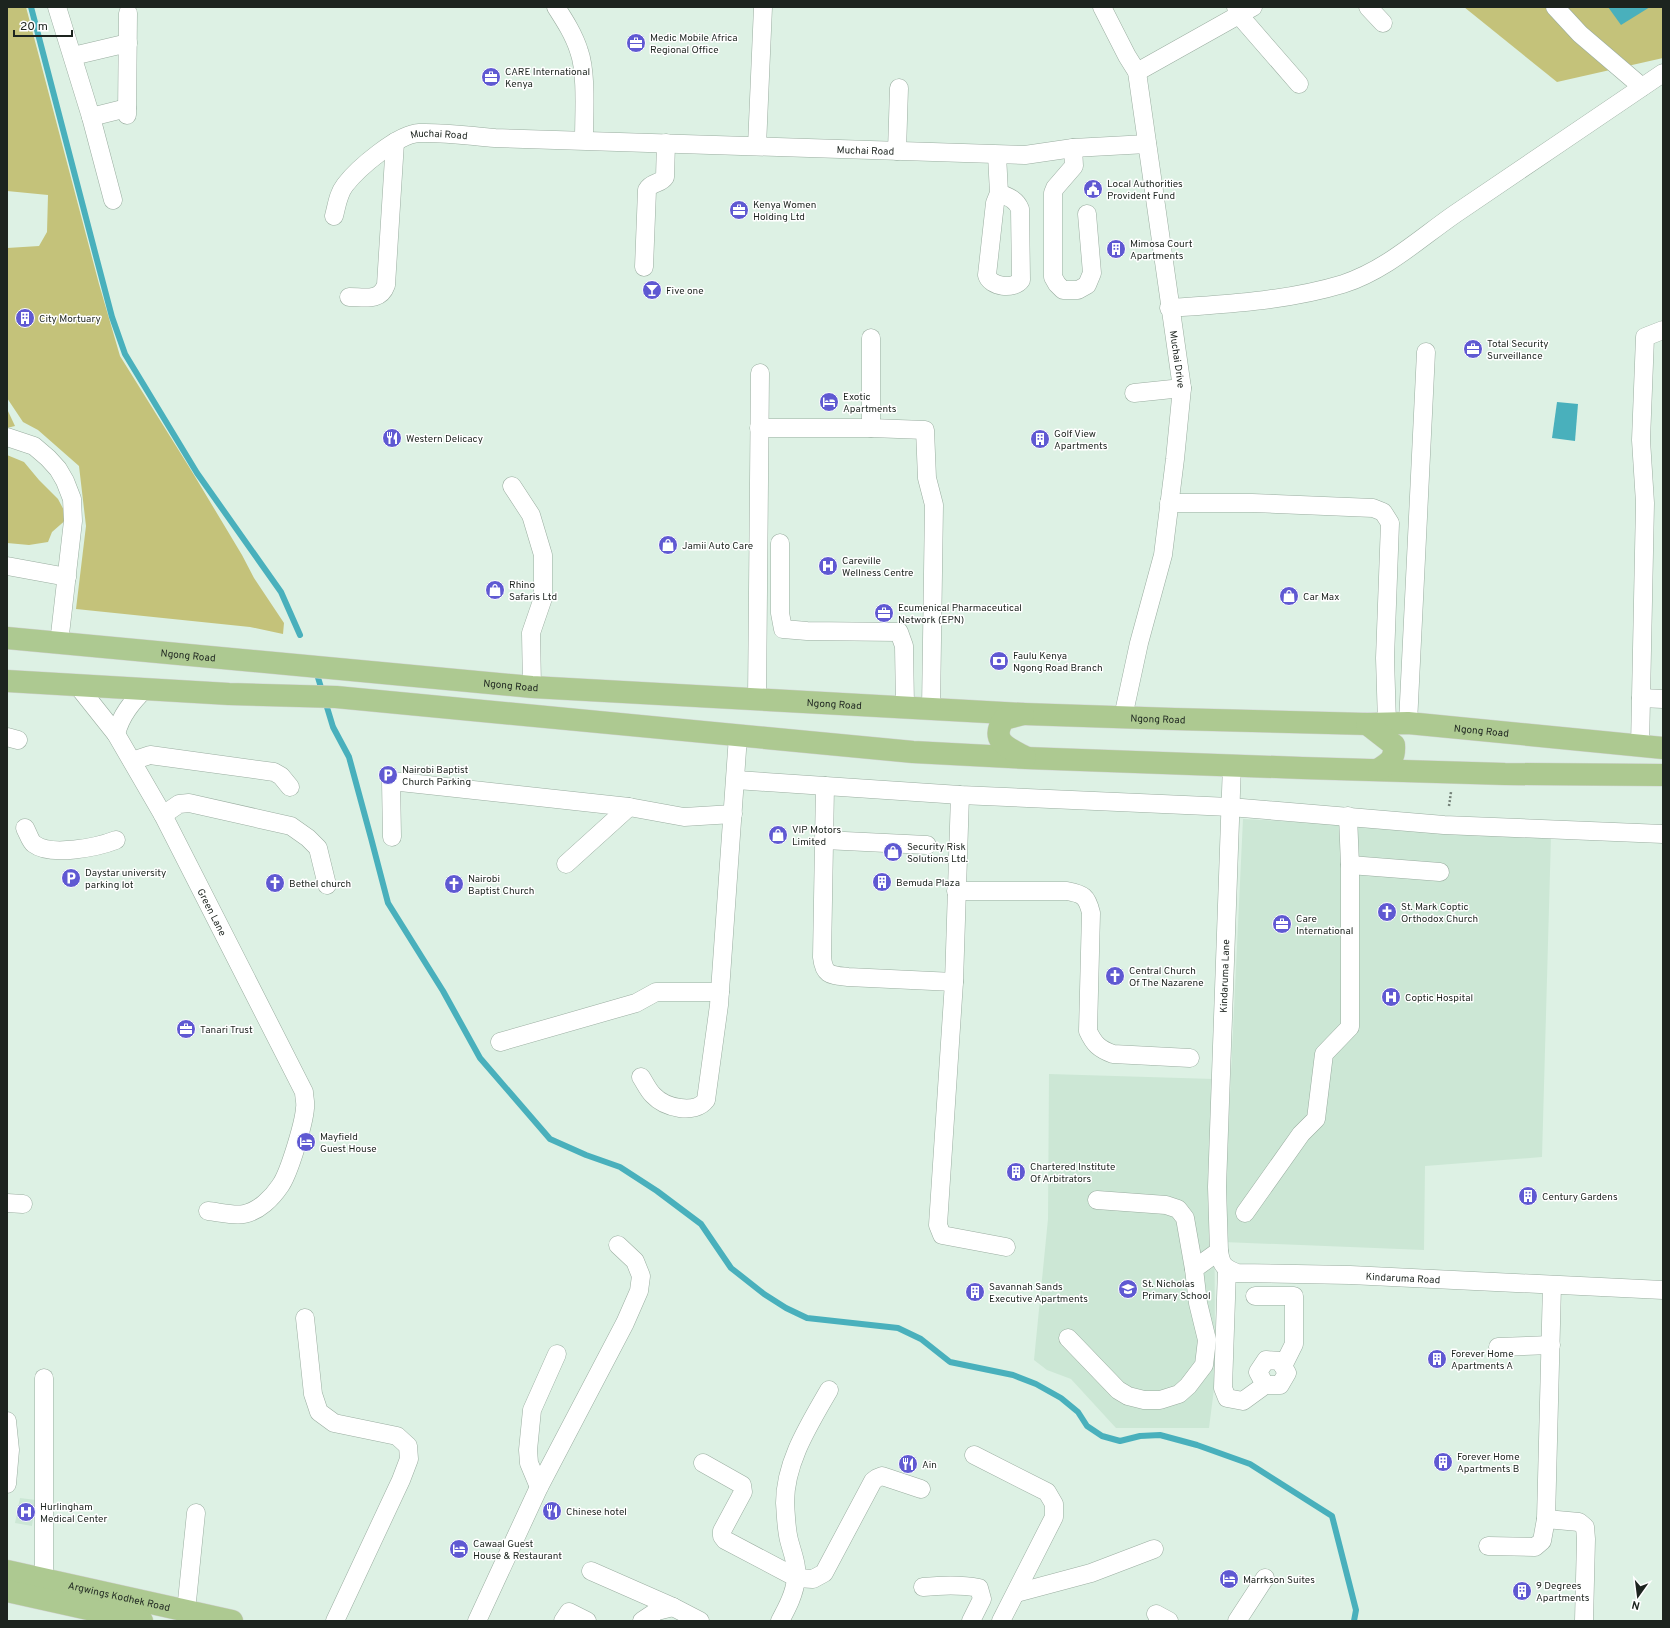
<svg xmlns="http://www.w3.org/2000/svg" width="1670" height="1628" viewBox="0 0 1670 1628" font-family="Overpass,sans-serif">
<rect width="100%" height="100%" fill="#ddf1e4"/>
<g fill="#cce7d5">
<polygon points="1243,819 1551,836 1542,1157 1425,1166 1424,1250 1223,1242"/>
<polygon points="1049,1074 1214,1079 1215,1381 1209,1428 1116,1428 1071,1379 1047,1370 1034,1360 1048,1219"/>
<polygon points="20,1498 36,1500 32,1526 15,1523"/>
</g>
<g fill="#c4c27a">
<polygon points="7,7 26,7 99,284 120,356 191,470 242,555 254,578 284,623 283,634 250,627 76,609 86,526 79,466 38,430 23,422 7,398 7,248 39,246 47,232 48,195 7,191"/>
<polygon points="1464,7 1663,7 1663,58 1557,82"/>
<polygon points="7,409 15,426 7,428"/>
<polygon points="7,455 24,462 39,480 58,499 68,518 52,532 48,542 29,545 7,543"/>
</g>
<g fill="#49b0bc">
<polygon points="1608,7 1650,7 1621,25"/>
<polygon points="1557,402 1578,404 1575,441 1552,438"/>
</g>
<g fill="none" stroke-linecap="round" stroke-linejoin="round">
<g stroke="#49b0bc" stroke-width="6">
<polyline points="31,7 97,260 112,317 125,354 197,473 281,592 300,635"/>
<polyline points="316,671 333,727 349,757 371,838 388,903 443,991 480,1058 550,1139 586,1155 620,1167 657,1191 701,1224 731,1268 764,1294 786,1308 807,1318 898,1328 921,1339 950,1362 1013,1375 1036,1384 1061,1398 1078,1412 1087,1426 1102,1436 1120,1441 1140,1436 1160,1435 1197,1445 1250,1464 1332,1516 1356,1610 1354,1621"/>
</g>
<defs>
<g id="minor">
<polyline points="57,7 91,117 113,200"/>
<path d="M556,7C565,21 574,35 579,51C587,73 584,115 584,140"/>
<path id="s1" d="M1102,7L1127,56L1137,72L1182,388L1175,459L1163,555L1139,643L1123,717"/>
<polyline points="1236,7 1239,15 1299,84"/>
<polyline points="1368,7 1383,23"/>
<polyline points="1555,7 1580,34 1642,87"/>
<polyline points="73,56 128,43"/>
<polyline points="1137,72 1253,7"/>
<polyline points="127,115 128,13"/>
<polyline points="91,117 127,108"/>
<polyline points="757,146 763,7"/>
<polyline points="1073,148 1074,166 1055,188 1053,193 1053,277 1057,284 1063,290 1078,290 1087,285 1092,273 1087,214"/>
<polyline points="897,151 899,88"/>
<path d="M997,155L999,193L995,203L987,275C990,287 1014,290 1021,280L1020,209C1016,199 1008,197 999,193"/>
<path id="s2" d="M334,216C337,205 338,194 345,185C358,168 398,134 419,133C444,132 470,136 495,138L1025,155L1073,148L1147,144"/>
<path d="M644,267L647,190C651,182 661,184 665,177L666,143"/>
<path d="M349,297C364,297 380,302 386,285L395,142"/>
<path d="M1169,308C1227,304 1287,301 1343,284C1386,270 1419,239 1455,214C1524,167 1594,120 1663,73"/>
<polyline points="871,338 871,428"/>
<polyline points="1134,393 1182,388"/>
<polyline points="759,428 871,428 925,430 927,478 934,505 931,708"/>
<polyline points="7,437 34,446 48,458 58,469 65,481 72,499 73,521 59,643"/>
<polyline points="512,486 531,515 543,555 543,598 531,633 532,687"/>
<polyline points="1169,503 1252,503 1373,508 1383,512 1390,523 1385,658 1387,723"/>
<polyline points="780,543 780,613 783,629 807,631 899,632 904,646 905,706"/>
<polyline points="7,566 67,577"/>
<path id="s3" d="M77,685L116,734L163,815L304,1092C304,1097 306,1103 305,1108C304,1123 289,1174 280,1186C272,1198 259,1211 244,1214C233,1216 219,1212 208,1211"/>
<polyline points="1641,698 1663,699"/>
<polyline points="757,700 760,373"/>
<polyline points="1408,723 1426,352"/>
<path d="M116,734C121,715 132,702 145,689"/>
<polyline points="7,737 18,740"/>
<polyline points="1640,747 1645,503 1641,440 1645,337 1663,330"/>
<polyline points="132,761 150,755 274,772 281,776 290,787"/>
<path id="s4" d="M1232,764L1217,1187L1219,1251C1221,1265 1224,1268 1237,1273L1350,1275L1663,1290"/>
<polyline points="736,780 960,795 1230,807 1444,825 1663,834"/>
<path d="M825,786L822,957C824,976 831,975 848,977L954,982"/>
<polyline points="960,795 954,982 938,1225 942,1235 1006,1247"/>
<polyline points="163,815 179,804 189,803 291,826 308,838 318,848 327,885"/>
<path d="M25,828C28,833 30,841 34,844C51,857 98,847 116,840"/>
<polyline points="392,837 391,781 629,807 684,817 733,814"/>
<polyline points="824,840 927,845"/>
<polyline points="566,864 629,807"/>
<polyline points="1350,865 1440,872"/>
<path d="M956,891H1067C1083,894 1087,896 1091,913L1088,1031C1094,1044 1099,1049 1113,1054L1190,1058"/>
<polyline points="500,1042 636,1003 656,992 720,992"/>
<path d="M641,1077C645,1083 648,1090 653,1095C665,1108 695,1115 706,1100L719,1005L738,736"/>
<polyline points="1097,1200 1166,1205 1178,1209 1185,1218 1194,1269"/>
<polyline points="7,1203 23,1204"/>
<polyline points="1245,1213 1301,1134 1316,1119 1324,1054 1350,1027 1350,865 1348,816"/>
<polyline points="1227,1269 1223,1388 1227,1398 1243,1401 1265,1385 1280,1385 1287,1373 1280,1361 1266,1360 1258,1372 1265,1385"/>
<polyline points="1255,1296 1294,1296 1294,1344 1283,1366"/>
<polyline points="305,1318 313,1394 319,1412 334,1423 397,1436 408,1446 409,1459 401,1480 335,1621"/>
<polyline points="1068,1338 1118,1390 1128,1396 1144,1400 1160,1400 1179,1394 1188,1386 1204,1365 1207,1340 1198,1303 1194,1269 1219,1251"/>
<polyline points="1498,1347 1551,1345"/>
<polyline points="44,1378 44,1579"/>
<polyline points="7,1421 10,1450 7,1484"/>
<polyline points="974,1455 1047,1492 1054,1504 1054,1517 1001,1621"/>
<polyline points="703,1463 742,1485 743,1492 722,1531 722,1536 725,1540 797,1578 813,1579 824,1573 873,1481 877,1478 882,1476 921,1489"/>
<polyline points="539,1487 529,1463 528,1450 532,1410 557,1354"/>
<polyline points="1546,1519 1579,1522 1585,1527 1586,1539 1584,1621"/>
<polyline points="1488,1546 1535,1547 1542,1541 1546,1519 1552,1285"/>
<polyline points="591,1571 673,1607 700,1621"/>
<path d="M923,1587C942,1585 960,1584 979,1588L982,1599L971,1621"/>
<polyline points="1016,1593 1091,1573 1154,1549"/>
<polyline points="186,1611 196,1513"/>
<polyline points="1156,1614 1169,1621"/>
<polyline points="477,1621 539,1487 625,1323 639,1291 641,1276 635,1261 618,1245"/>
<polyline points="563,1621 569,1612 587,1621"/>
<polyline points="642,1621 657,1611 673,1607"/>
<path d="M780,1621C787,1608 795,1593 796,1578C798,1566 792,1552 789,1540C786,1528 786,1515 785,1503C785,1462 809,1425 829,1390"/>
<polyline points="1237,1621 1265,1578"/>
</g>
<g id="major">
<path id="s5" d="M7,638L532,687L1024,714L1174,719L1367,724L1408,723L1663,748"/>
<polyline points="7,681 229,694 336,697 913,752 1026,758 1302,768 1505,774 1663,775"/>
<path d="M1023,714L1004,719C989,741 1008,748 1025,757"/>
<path d="M1367,724L1394,745C1395,759 1390,762 1379,769"/>
<path id="s6" d="M7,1571L232,1621"/>
<polyline points="7,1591 142,1621"/>
</g>
</defs>
<use href="#minor" stroke="#9aada0" stroke-width="19"/>
<use href="#major" stroke="#d2d3d2" stroke-width="23"/>
<polyline stroke="#748178" stroke-width="2.5" stroke-dasharray="2 2" stroke-linecap="butt" points="1449,806 1451,792"/>
<use href="#minor" stroke="#fff" stroke-width="18"/>
<use href="#major" stroke="#adc991" stroke-width="22"/>
</g>
<defs>
<symbol id="office-disc" viewBox="-11 -11 22 22"><circle r="9.5" fill="#5f59d2" stroke="#fff"/><path d="M-6-3h4V-5.5h4V-3h4V5H-6ZM-1-4.5V-3h2v-1.5ZM-6 0V1H6V0Z" fill="#fff"/></symbol>
<symbol id="civic-disc" viewBox="-11 -11 22 22"><circle r="9.5" fill="#5f59d2" stroke="#fff"/><path d="M-.6-6.5H3V-4.5H.6V-3L4-1V1h2V6H-6V1h2V-1L-.6-3ZM-1.2 2.5V6h2.4V2.5Z" fill="#fff"/></symbol>
<symbol id="building-disc" viewBox="-11 -11 22 22"><circle r="9.5" fill="#5f59d2" stroke="#fff"/><path d="M-4-6H4V6H1V3H-1V6H-4ZM-2.5-4.3h1.7v1.8h-1.7ZM.8-4.3h1.7v1.8H.8ZM-2.5-1h1.7V.8h-1.7ZM.8-1h1.7V.8H.8Z" fill="#fff"/></symbol>
<symbol id="bar-disc" viewBox="-11 -11 22 22"><circle r="9.5" fill="#5f59d2" stroke="#fff"/><path d="M-6-5H6L.8 .8V4.5H3.5V6h-7V4.5H-.8V.8Z" fill="#fff"/></symbol>
<symbol id="hotel-disc" viewBox="-11 -11 22 22"><circle r="9.5" fill="#5f59d2" stroke="#fff"/><path d="M-6-4.5h1.5V1H6V5H4.5V3h-9V5H-6ZM-4 0a1.8 1.8 0 1 1 3.6 0ZM.5 0V-2.5h3Q6-2.5 6 0Z" fill="#fff"/></symbol>
<symbol id="restaurant-disc" viewBox="-11 -11 22 22"><circle r="9.5" fill="#5f59d2" stroke="#fff"/><path d="M-5-6h1v4h1v-4h1v4h1v-4h1v5L-1.5 .5V6h-2V.5L-5-1ZM5-6V6H3V1.5H1.5Q1.5-4 5-6Z" fill="#fff"/></symbol>
<symbol id="shop-disc" viewBox="-11 -11 22 22"><circle r="9.5" fill="#5f59d2" stroke="#fff"/><path d="M-5-2.5h2.3a2.7 3.5 0 0 1 5.4 0H5L5.5 6h-11ZM-1.5-2.5h3a1.5 2.3 0 0 0-3 0Z" fill="#fff"/></symbol>
<symbol id="hospital-disc" viewBox="-11 -11 22 22"><circle r="9.5" fill="#5f59d2" stroke="#fff"/><path d="M-5-5h3v3.5h4V-5h3V5h-3V1.5h-4V5h-3Z" fill="#fff"/></symbol>
<symbol id="bank-disc" viewBox="-11 -11 22 22"><circle r="9.5" fill="#5f59d2" stroke="#fff"/><path d="M-6-4H6V4H-6ZM0-2.3a2.3 2.3 0 1 0 0 4.6a2.3 2.3 0 1 0 0-4.6Z" fill="#fff"/></symbol>
<symbol id="parking-disc" viewBox="-11 -11 22 22"><circle r="9.5" fill="#5f59d2" stroke="#fff"/><path d="M-3.5-5.5H1a3.5 3.5 0 0 1 0 7H-1V5.5H-3.5ZM-1-3.4V-.6H.8a1.4 1.4 0 0 0 0-2.8Z" fill="#fff"/></symbol>
<symbol id="church-disc" viewBox="-11 -11 22 22"><circle r="9.5" fill="#5f59d2" stroke="#fff"/><path d="M-1.2-6h2.4v3.5h3.3v2.4h-3.3V6h-2.4V-.1h-3.3v-2.4h3.3Z" fill="#fff"/></symbol>
<symbol id="school-disc" viewBox="-11 -11 22 22"><circle r="9.5" fill="#5f59d2" stroke="#fff"/><path d="M0-5L7-2L0 1L-7-2ZM-4 1L0 2.5L4 1V4Q0 6-4 4Z" fill="#fff"/></symbol>
</defs>
<g fill-rule="evenodd">
<use href="#office-disc" x="625" y="32" width="22" height="22"/>
<use href="#office-disc" x="480" y="66" width="22" height="22"/>
<use href="#civic-disc" x="1082" y="178" width="22" height="22"/>
<use href="#office-disc" x="728" y="199" width="22" height="22"/>
<use href="#building-disc" x="1105" y="238" width="22" height="22"/>
<use href="#bar-disc" x="641" y="279" width="22" height="22"/>
<use href="#building-disc" x="14" y="307" width="22" height="22"/>
<use href="#office-disc" x="1462" y="338" width="22" height="22"/>
<use href="#hotel-disc" x="818" y="391" width="22" height="22"/>
<use href="#restaurant-disc" x="381" y="427" width="22" height="22"/>
<use href="#building-disc" x="1029" y="428" width="22" height="22"/>
<use href="#shop-disc" x="657" y="534" width="22" height="22"/>
<use href="#hospital-disc" x="817" y="555" width="22" height="22"/>
<use href="#shop-disc" x="484" y="579" width="22" height="22"/>
<use href="#shop-disc" x="1278" y="585" width="22" height="22"/>
<use href="#office-disc" x="873" y="602" width="22" height="22"/>
<use href="#bank-disc" x="988" y="650" width="22" height="22"/>
<use href="#parking-disc" x="377" y="764" width="22" height="22"/>
<use href="#shop-disc" x="767" y="824" width="22" height="22"/>
<use href="#shop-disc" x="882" y="841" width="22" height="22"/>
<use href="#parking-disc" x="60" y="867" width="22" height="22"/>
<use href="#building-disc" x="871" y="871" width="22" height="22"/>
<use href="#church-disc" x="264" y="872" width="22" height="22"/>
<use href="#church-disc" x="443" y="873" width="22" height="22"/>
<use href="#church-disc" x="1376" y="901" width="22" height="22"/>
<use href="#office-disc" x="1271" y="913" width="22" height="22"/>
<use href="#church-disc" x="1104" y="965" width="22" height="22"/>
<use href="#hospital-disc" x="1380" y="986" width="22" height="22"/>
<use href="#office-disc" x="175" y="1018" width="22" height="22"/>
<use href="#hotel-disc" x="295" y="1131" width="22" height="22"/>
<use href="#building-disc" x="1005" y="1161" width="22" height="22"/>
<use href="#building-disc" x="1517" y="1185" width="22" height="22"/>
<use href="#school-disc" x="1117" y="1278" width="22" height="22"/>
<use href="#building-disc" x="964" y="1281" width="22" height="22"/>
<use href="#building-disc" x="1426" y="1348" width="22" height="22"/>
<use href="#building-disc" x="1432" y="1451" width="22" height="22"/>
<use href="#restaurant-disc" x="897" y="1453" width="22" height="22"/>
<use href="#restaurant-disc" x="541" y="1500" width="22" height="22"/>
<use href="#hospital-disc" x="15" y="1501" width="22" height="22"/>
<use href="#hotel-disc" x="448" y="1538" width="22" height="22"/>
<use href="#hotel-disc" x="1218" y="1568" width="22" height="22"/>
<use href="#building-disc" x="1511" y="1580" width="22" height="22"/>
</g>
<g text-anchor="middle" stroke-width="3" stroke-linejoin="round" paint-order="stroke">
<g font-size="10" fill="#1d241f" stroke="#fff" text-anchor="start">
<text x="650" y="41">Medic Mobile Africa<tspan x="650" dy="12">Regional Office</tspan></text>
<text x="505" y="75">CARE International<tspan x="505" dy="12">Kenya</tspan></text>
<text x="1107" y="187">Local Authorities<tspan x="1107" dy="12">Provident Fund</tspan></text>
<text x="753" y="208">Kenya Women<tspan x="753" dy="12">Holding Ltd</tspan></text>
<text x="1130" y="247">Mimosa Court<tspan x="1130" dy="12">Apartments</tspan></text>
<text x="666" y="294">Five one</text>
<text x="39" y="322">City Mortuary</text>
<text x="1487" y="347">Total Security<tspan x="1487" dy="12">Surveillance</tspan></text>
<text x="843" y="400">Exotic<tspan x="843" dy="12">Apartments</tspan></text>
<text x="1054" y="437">Golf View<tspan x="1054" dy="12">Apartments</tspan></text>
<text x="406" y="442">Western Delicacy</text>
<text x="682" y="549">Jamii Auto Care</text>
<text x="842" y="564">Careville<tspan x="842" dy="12">Wellness Centre</tspan></text>
<text x="509" y="588">Rhino<tspan x="509" dy="12">Safaris Ltd</tspan></text>
<text x="1303" y="600">Car Max</text>
<text x="898" y="611">Ecumenical Pharmaceutical<tspan x="898" dy="12">Network (EPN)</tspan></text>
<text x="1013" y="659">Faulu Kenya<tspan x="1013" dy="12">Ngong Road Branch</tspan></text>
<text x="402" y="773">Nairobi Baptist<tspan x="402" dy="12">Church Parking</tspan></text>
<text x="792" y="833">VIP Motors<tspan x="792" dy="12">Limited</tspan></text>
<text x="907" y="850">Security Risk<tspan x="907" dy="12">Solutions Ltd.</tspan></text>
<text x="85" y="876">Daystar university<tspan x="85" dy="12">parking lot</tspan></text>
<text x="468" y="882">Nairobi<tspan x="468" dy="12">Baptist Church</tspan></text>
<text x="896" y="886">Bemuda Plaza</text>
<text x="289" y="887">Bethel church</text>
<text x="1401" y="910">St. Mark Coptic<tspan x="1401" dy="12">Orthodox Church</tspan></text>
<text x="1296" y="922">Care<tspan x="1296" dy="12">International</tspan></text>
<text x="1129" y="974">Central Church<tspan x="1129" dy="12">Of The Nazarene</tspan></text>
<text x="1405" y="1001">Coptic Hospital</text>
<text x="200" y="1033">Tanari Trust</text>
<text x="320" y="1140">Mayfield<tspan x="320" dy="12">Guest House</tspan></text>
<text x="1030" y="1170">Chartered Institute<tspan x="1030" dy="12">Of Arbitrators</tspan></text>
<text x="1542" y="1200">Century Gardens</text>
<text x="1142" y="1287">St. Nicholas<tspan x="1142" dy="12">Primary School</tspan></text>
<text x="989" y="1290">Savannah Sands<tspan x="989" dy="12">Executive Apartments</tspan></text>
<text x="1451" y="1357">Forever Home<tspan x="1451" dy="12">Apartments A</tspan></text>
<text x="1457" y="1460">Forever Home<tspan x="1457" dy="12">Apartments B</tspan></text>
<text x="922" y="1468">Ain</text>
<text x="40" y="1510">Hurlingham<tspan x="40" dy="12">Medical Center</tspan></text>
<text x="566" y="1515">Chinese hotel</text>
<text x="473" y="1547">Cawaal Guest<tspan x="473" dy="12">House &amp; Restaurant</tspan></text>
<text x="1243" y="1583">Marrkson Suites</text>
<text x="1536" y="1589">9 Degrees<tspan x="1536" dy="12">Apartments</tspan></text>
</g>
<g font-size="10" fill="#1d241f" stroke="#fff">
<text dy="4" stroke="none"><textPath href="#s2" startOffset="145">Muchai Road</textPath></text>
<text dy="4" stroke="none"><textPath href="#s2" startOffset="572">Muchai Road</textPath></text>
<text dy="4" stroke="none"><textPath href="#s1" startOffset="364">Muchai Drive</textPath></text>
<text dy="4" stroke="none"><textPath href="#s5" startOffset="182">Ngong Road</textPath></text>
<text dy="4" stroke="none"><textPath href="#s5" startOffset="506">Ngong Road</textPath></text>
<text dy="4" stroke="none"><textPath href="#s5" startOffset="830">Ngong Road</textPath></text>
<text dy="4" stroke="none"><textPath href="#s5" startOffset="1154">Ngong Road</textPath></text>
<text dy="4" stroke="none"><textPath href="#s5" startOffset="1478">Ngong Road</textPath></text>
<text dy="4" stroke="none"><textPath href="#s3" startOffset="265">Green Lane</textPath></text>
<text transform="translate(1224 976) rotate(-88)" y="4">Kindaruma Lane</text>
<text dy="4" stroke="none"><textPath href="#s4" startOffset="684">Kindaruma Road</textPath></text>
<text dy="4" stroke="none"><textPath href="#s6" startOffset="115">Argwings Kodhek Road</textPath></text>
</g>
</g>
<rect width="1670" height="1628" fill="none" stroke="#1d241f" stroke-width="16"/>
<g transform="translate(1638 1596) rotate(194)" stroke="#ffffff" stroke-width="3" paint-order="stroke">
<path d="M0-3L7 15L0 10L-7 15Z" fill="#1d241f"/>
<text y="-6" font-size="11" font-weight="bold" text-anchor="middle" fill="#1d241f">N</text>
</g>
<path d="M14 30v6h58v-6" fill="none" stroke="#1d241f" stroke-width="2"/>
<text x="20" y="30" font-size="12" fill="#1d241f" stroke="#ffffff" stroke-width="3" paint-order="stroke">20 m</text>
</svg>
